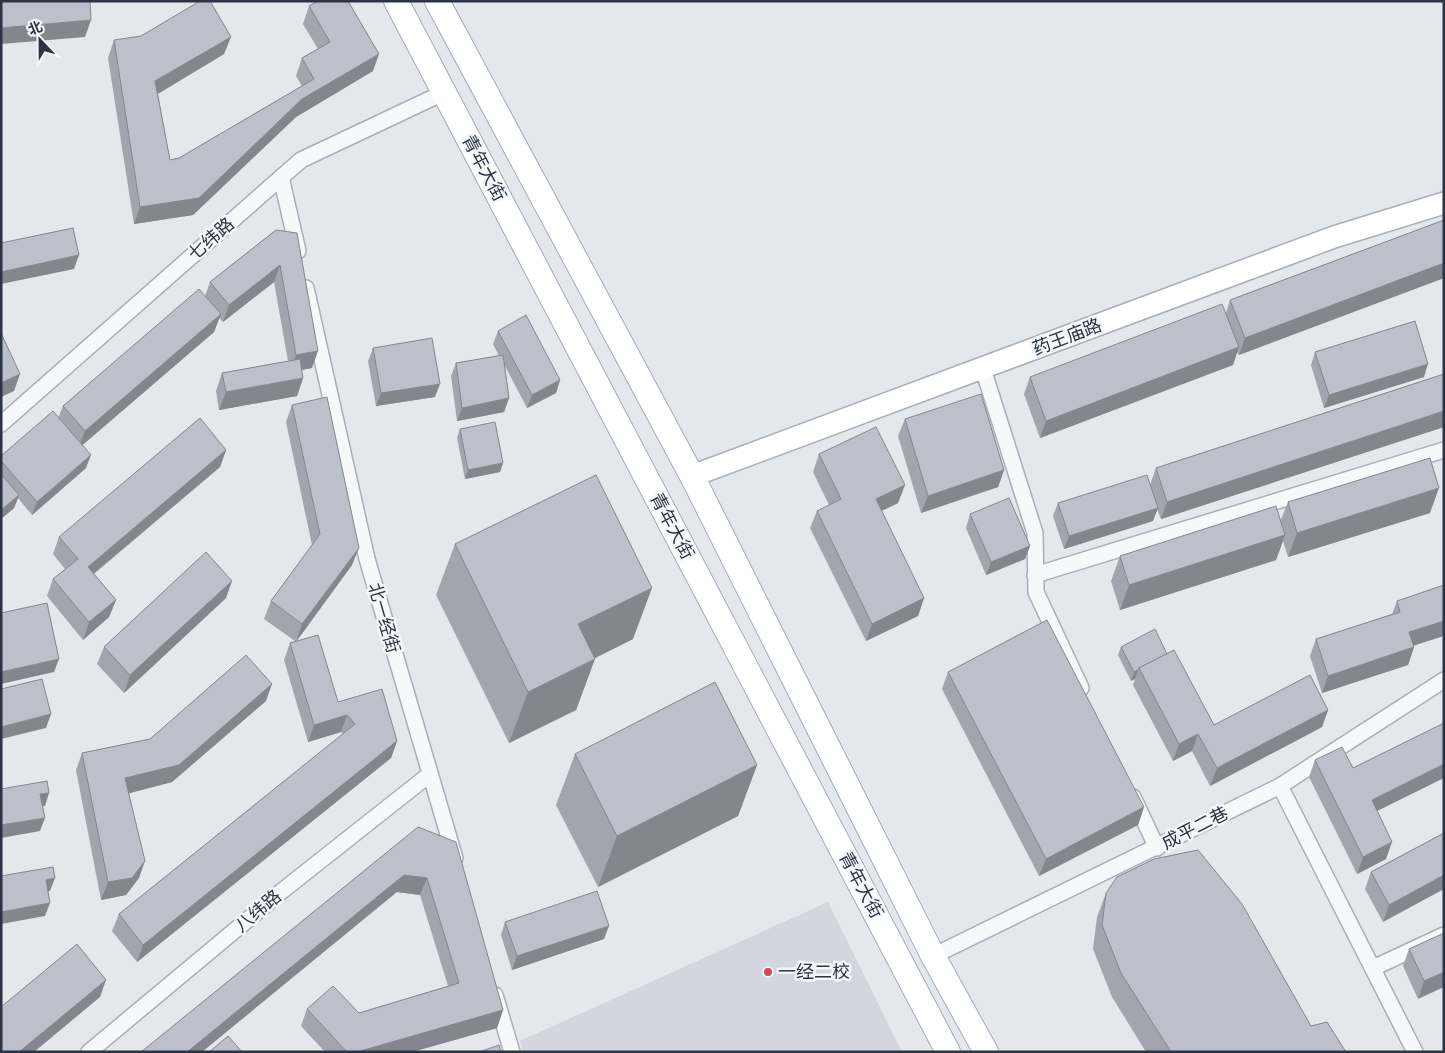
<svg xmlns="http://www.w3.org/2000/svg" width="1445" height="1053" viewBox="0 0 1445 1053" font-family="'Archivo Narrow','Noto Sans SC',sans-serif">
<rect width="100%" height="100%" fill="#e4e7ec"/>
<polygon fill="#d2d6de" points="828,902 902,1052 523,1052 520,1041"/>
<g fill="none" stroke-linecap="round" stroke-linejoin="round">
<defs>
<g id="street">
<polyline points="281,177 298,251"/>
<polyline points="306,288 367,559 455,858"/>
<polyline points="983,369 1035,533 1036,592 1081,688"/>
<polyline points="1,424 301,160 445,92"/>
<polyline points="1035,575 1444,450"/>
<polyline points="1280,786 1415,1052"/>
<polyline points="1133,797 1157,848"/>
<polyline points="933,956 1280,786 1444,680"/>
<polyline points="1373,968 1444,935"/>
<polyline points="495,995 512,1052"/>
<polyline points="89,1052 282,891 430,774"/>
</g>
<polyline id="secondary" points="692,476 1334,237 1444,203"/>
<g id="primary">
<polyline points="396,1 948,1052"/>
<polyline points="437,1 692,476 933,956 986,1052"/>
</g>
</defs>
<use href="#street" stroke="#a9aeb7" stroke-width="18"/>
<use href="#secondary" stroke="#a9aeb7" stroke-width="24"/>
<use href="#primary" stroke="#a3abb8" stroke-width="26"/>
<use href="#street" stroke="#f7f8fa" stroke-width="15"/>
<use href="#secondary" stroke="#fff" stroke-width="21"/>
<use href="#primary" stroke="#fff" stroke-width="24"/>
</g>
<g fill="#a1a5ae">
<polygon points="309,6 373,71 296,117 193,215 134,224 108,58 114,40 224,54 158,94 170,160 179,158 302,86 296,76 302,58 318,49 303,24"/>
<polygon points="1444,220 1444,278 1239,355 1237,352 1233,365 1040,438 1024,394 1030,377 1226,313 1230,300"/>
<polygon points="276,230 312,368 301,370 303,378 297,396 219,410 216,391 222,373 288,361 274,282 223,322 219,318 214,332 82,445 86,468 32,515 18,498 14,508 1,519 1,456 58,418 63,406 205,296 210,282"/>
<polygon points="498,331 560,380 556,393 527,408 505,366 509,398 504,412 457,421 451,376 456,363 499,356 493,344"/>
<polygon points="373,348 435,397 376,406 368,361"/>
<polygon points="1315,352 1424,377 1324,408 1311,365"/>
<polygon points="1444,374 1444,427 1161,519 1157,509 1153,521 1064,549 1053,516 1058,503 1150,485 1156,468"/>
<polygon points="292,405 352,565 296,641 338,702 397,741 391,758 137,962 112,931 119,914 343,734 341,732 308,742 284,660 290,643 295,641 264,619 271,601 312,545 286,422"/>
<polygon points="905,419 1004,470 998,487 921,513 898,436"/>
<polygon points="460,429 503,463 500,472 465,479 457,438"/>
<polygon points="226,450 220,467 94,574 116,600 109,617 83,640 47,596 53,579 65,569 53,554 59,537"/>
<polygon points="819,454 898,503 881,511 924,598 918,616 866,641 810,528 817,511 829,505 813,472"/>
<polygon points="1288,502 1430,513 1288,557 1283,541 1276,560 1120,610 1111,581 1120,556 1280,522"/>
<polygon points="970,514 1030,546 1025,559 986,575 966,528"/>
<polygon points="455,544 633,639 595,658 576,710 509,743 436,595"/>
<polygon points="226,598 124,693 97,664 104,647"/>
<polygon points="1397,601 1414,647 1408,665 1322,693 1310,656 1316,639 1392,614"/>
<polygon points="1121,647 1167,654 1214,725 1328,710 1322,727 1210,786 1192,751 1173,761 1133,685 1135,679 1131,681 1118,655"/>
<polygon points="948,672 1144,807 1138,825 1039,876 942,689"/>
<polygon points="266,701 172,782 129,793 139,878 126,895 101,900 76,770 82,753 150,739"/>
<polygon points="575,754 757,765 738,816 598,887 556,805"/>
<polygon points="1315,760 1353,768 1386,859 1357,874 1309,777"/>
<polygon points="418,827 503,1010 497,1028 412,1052 325,1052 301,1026 307,1009 359,1013 448,986 420,895 397,892"/>
<polygon points="1444,833 1383,922 1365,889 1371,872"/>
<polygon points="1106,893 1311,1026 1346,1052 1146,1052 1112,997 1093,949 1097,917"/>
<polygon points="505,922 604,939 512,970 501,935"/>
<polygon points="1444,933 1418,999 1403,966 1409,949"/>
</g>
<g fill="#83868d">
<polygon points="91,20 85,37 1,44 1,28"/>
<polygon points="231,37 224,54 149,99 155,81"/>
<polygon points="379,54 373,71 296,117 193,215 134,224 140,207 302,99"/>
<polygon points="79,255 74,269 1,284 1,272"/>
<polygon points="1444,263 1444,278 1239,355 1245,338"/>
<polygon points="280,265 274,282 223,322 229,305"/>
<polygon points="221,314 214,332 78,449 85,431"/>
<polygon points="1239,347 1233,365 1040,438 1046,421"/>
<polygon points="318,351 312,368 290,372 296,355"/>
<polygon points="1428,364 1424,377 1324,408 1329,395"/>
<polygon points="20,374 14,391 1,397 1,383"/>
<polygon points="303,378 297,396 219,410 226,392"/>
<polygon points="560,380 556,393 527,408 532,395"/>
<polygon points="440,384 435,397 376,406 381,393"/>
<polygon points="509,398 504,412 457,421 462,408"/>
<polygon points="1444,411 1444,427 1161,519 1167,502"/>
<polygon points="226,450 220,467 81,584 88,567"/>
<polygon points="91,455 86,468 32,515 37,502"/>
<polygon points="503,463 500,472 465,479 468,470"/>
<polygon points="1004,470 998,487 921,513 928,496"/>
<polygon points="905,485 898,503 869,517 876,499"/>
<polygon points="1439,488 1430,513 1288,557 1297,533"/>
<polygon points="19,495 14,508 1,519 1,510"/>
<polygon points="1158,508 1153,521 1064,549 1069,536"/>
<polygon points="1285,535 1276,560 1120,610 1129,585"/>
<polygon points="1030,546 1025,559 986,575 991,562"/>
<polygon points="359,548 352,565 296,642 302,624"/>
<polygon points="232,581 226,598 124,693 130,675"/>
<polygon points="652,588 633,639 559,676 578,624"/>
<polygon points="924,598 918,616 866,641 872,624"/>
<polygon points="116,600 109,617 83,640 89,622"/>
<polygon points="1444,621 1444,636 1403,649 1409,632"/>
<polygon points="1414,647 1408,665 1322,693 1328,676"/>
<polygon points="59,659 54,672 1,684 1,672"/>
<polygon points="595,659 576,710 509,743 528,692"/>
<polygon points="1138,670 1135,679 1131,681 1134,672"/>
<polygon points="272,684 266,701 172,782 119,796 125,778"/>
<polygon points="1328,710 1322,727 1210,786 1217,768"/>
<polygon points="51,714 46,728 1,739 1,727"/>
<polygon points="347,715 341,732 308,742 314,725"/>
<polygon points="1198,734 1192,751 1173,761 1179,744"/>
<polygon points="397,741 391,758 137,962 143,945"/>
<polygon points="1444,764 1444,778 1365,817 1372,800"/>
<polygon points="757,765 738,816 598,887 617,836"/>
<polygon points="49,793 45,806 36,807 40,794"/>
<polygon points="1144,807 1138,825 1039,876 1046,859"/>
<polygon points="45,818 40,831 1,838 1,825"/>
<polygon points="1392,842 1386,859 1357,874 1363,857"/>
<polygon points="145,861 139,878 126,895 101,900 108,882"/>
<polygon points="404,875 427,878 420,895 397,892 202,1052 187,1052"/>
<polygon points="1444,875 1444,889 1383,922 1389,905"/>
<polygon points="55,878 50,891 41,893 46,880"/>
<polygon points="50,903 45,916 1,924 1,912"/>
<polygon points="609,926 604,939 512,970 517,956"/>
<polygon points="1444,972 1444,987 1418,999 1424,981"/>
<polygon points="106,980 100,997 34,1052 19,1052"/>
<polygon points="503,1010 497,1028 412,1052 357,1052"/>
</g>
<g fill="#bbc0ca" stroke="#83868d">
<polygon points="1,1 90,1 91,20 1,28"/>
<polygon points="200,1 210,1 231,37 155,81 170,160 179,158 314,79 302,58 330,42 309,6 318,1 348,1 379,54 302,99 199,198 140,207 114,40 141,36"/>
<polygon points="1444,220 1444,263 1245,338 1230,300"/>
<polygon points="73,228 79,255 1,272 1,243"/>
<polygon points="276,230 297,233 318,351 296,355 280,265 229,305 210,282"/>
<polygon points="199,289 221,314 85,431 63,406"/>
<polygon points="1222,304 1239,347 1046,421 1030,377"/>
<polygon points="526,315 560,380 532,395 498,331"/>
<polygon points="1415,321 1428,364 1329,395 1315,352"/>
<polygon points="1,333 20,374 1,383"/>
<polygon points="432,338 440,384 381,393 373,348"/>
<polygon points="503,355 509,398 462,408 456,363"/>
<polygon points="300,359 303,378 226,392 222,373"/>
<polygon points="1444,374 1444,411 1167,502 1156,468"/>
<polygon points="981,394 1004,470 928,496 905,419"/>
<polygon points="327,397 359,548 302,624 271,601 320,534 292,405"/>
<polygon points="53,411 91,455 37,502 1,461 1,456"/>
<polygon points="200,418 226,450 88,567 116,600 89,622 53,579 78,559 59,537"/>
<polygon points="495,422 503,463 468,470 460,429"/>
<polygon points="876,427 905,485 876,499 924,598 872,624 817,511 841,499 819,454"/>
<polygon points="1430,458 1439,488 1297,533 1288,502"/>
<polygon points="1,474 19,495 1,510"/>
<polygon points="596,475 652,588 578,624 595,659 528,692 455,544"/>
<polygon points="1147,475 1158,508 1069,536 1058,503"/>
<polygon points="1009,498 1030,546 991,562 970,514"/>
<polygon points="1276,506 1285,535 1129,585 1120,556"/>
<polygon points="206,552 232,581 130,675 104,647"/>
<polygon points="1444,585 1444,621 1409,632 1414,647 1328,676 1316,639 1400,612 1397,601"/>
<polygon points="47,603 59,659 1,672 1,613"/>
<polygon points="1047,620 1144,807 1046,859 948,672"/>
<polygon points="1155,629 1167,654 1139,668 1138,670 1134,672 1121,647"/>
<polygon points="318,635 338,702 382,689 397,741 143,945 119,914 355,724 347,715 314,725 290,643"/>
<polygon points="1174,650 1214,725 1310,675 1328,710 1217,768 1198,734 1179,744 1139,668"/>
<polygon points="246,655 272,684 179,765 125,778 145,861 132,878 108,882 82,753 150,739"/>
<polygon points="42,679 51,714 1,727 1,689"/>
<polygon points="715,682 757,765 617,836 575,754"/>
<polygon points="1444,723 1444,764 1372,800 1392,842 1363,857 1315,760 1342,747 1353,768"/>
<polygon points="47,781 49,793 40,794 45,818 1,825 1,789"/>
<polygon points="418,827 456,842 503,1010 357,1052 347,1052 307,1009 333,986 359,1013 459,983 427,878 404,875 187,1052 141,1052"/>
<polygon points="1444,833 1444,875 1389,905 1371,872"/>
<polygon points="1198,850 1242,904 1311,1026 1327,1022 1346,1052 1171,1052 1121,973 1102,925 1106,893 1117,877 1154,859"/>
<polygon points="53,867 55,878 46,880 50,903 1,912 1,876"/>
<polygon points="597,891 609,926 517,956 505,922"/>
<polygon points="1444,933 1444,972 1424,981 1409,949"/>
<polygon points="77,944 106,980 19,1052 1,1052 1,1007"/>
<polygon points="228,1036 242,1052 209,1052"/>
<polygon points="499,1045 501,1052 479,1052"/>
</g>
<circle fill="#d1495b" stroke="#f4f6f9" stroke-width="2" cx="768" cy="972" r="5"/>
<g text-anchor="middle" stroke-width="5" stroke-linejoin="round" paint-order="stroke">
<g font-size="18" fill="#2b3445" stroke="#f4f6f9">
<text transform="translate(484 168) rotate(62)" y="6">青年大街</text>
<text transform="translate(211 239) rotate(-41)" y="6">七纬路</text>
<text transform="translate(1067 337) rotate(-21)" y="6">药王庙路</text>
<text transform="translate(672 526) rotate(62)" y="6">青年大街</text>
<text transform="translate(384 618) rotate(74)" y="6">北一经街</text>
<text transform="translate(1195 828) rotate(-27)" y="6">成平二巷</text>
<text transform="translate(861 885) rotate(62)" y="6">青年大街</text>
<text transform="translate(258 911) rotate(-40)" y="6">八纬路</text>
</g>
<g font-size="18" fill="#2b3445" stroke="#f4f6f9" text-anchor="start">
<text x="778" y="978">一经二校</text>
</g>
</g>
<rect width="1445" height="1053" fill="none" stroke="#2b3445" stroke-width="5"/>
<g transform="translate(40 40) rotate(338)" stroke="#f4f6f9" stroke-width="4" paint-order="stroke">
<path d="M0-4L9 19L0 12L-9 19Z" fill="#2b3445"/>
<text y="-8" font-size="14" font-weight="bold" text-anchor="middle" fill="#2b3445">北</text>
</g>
</svg>
